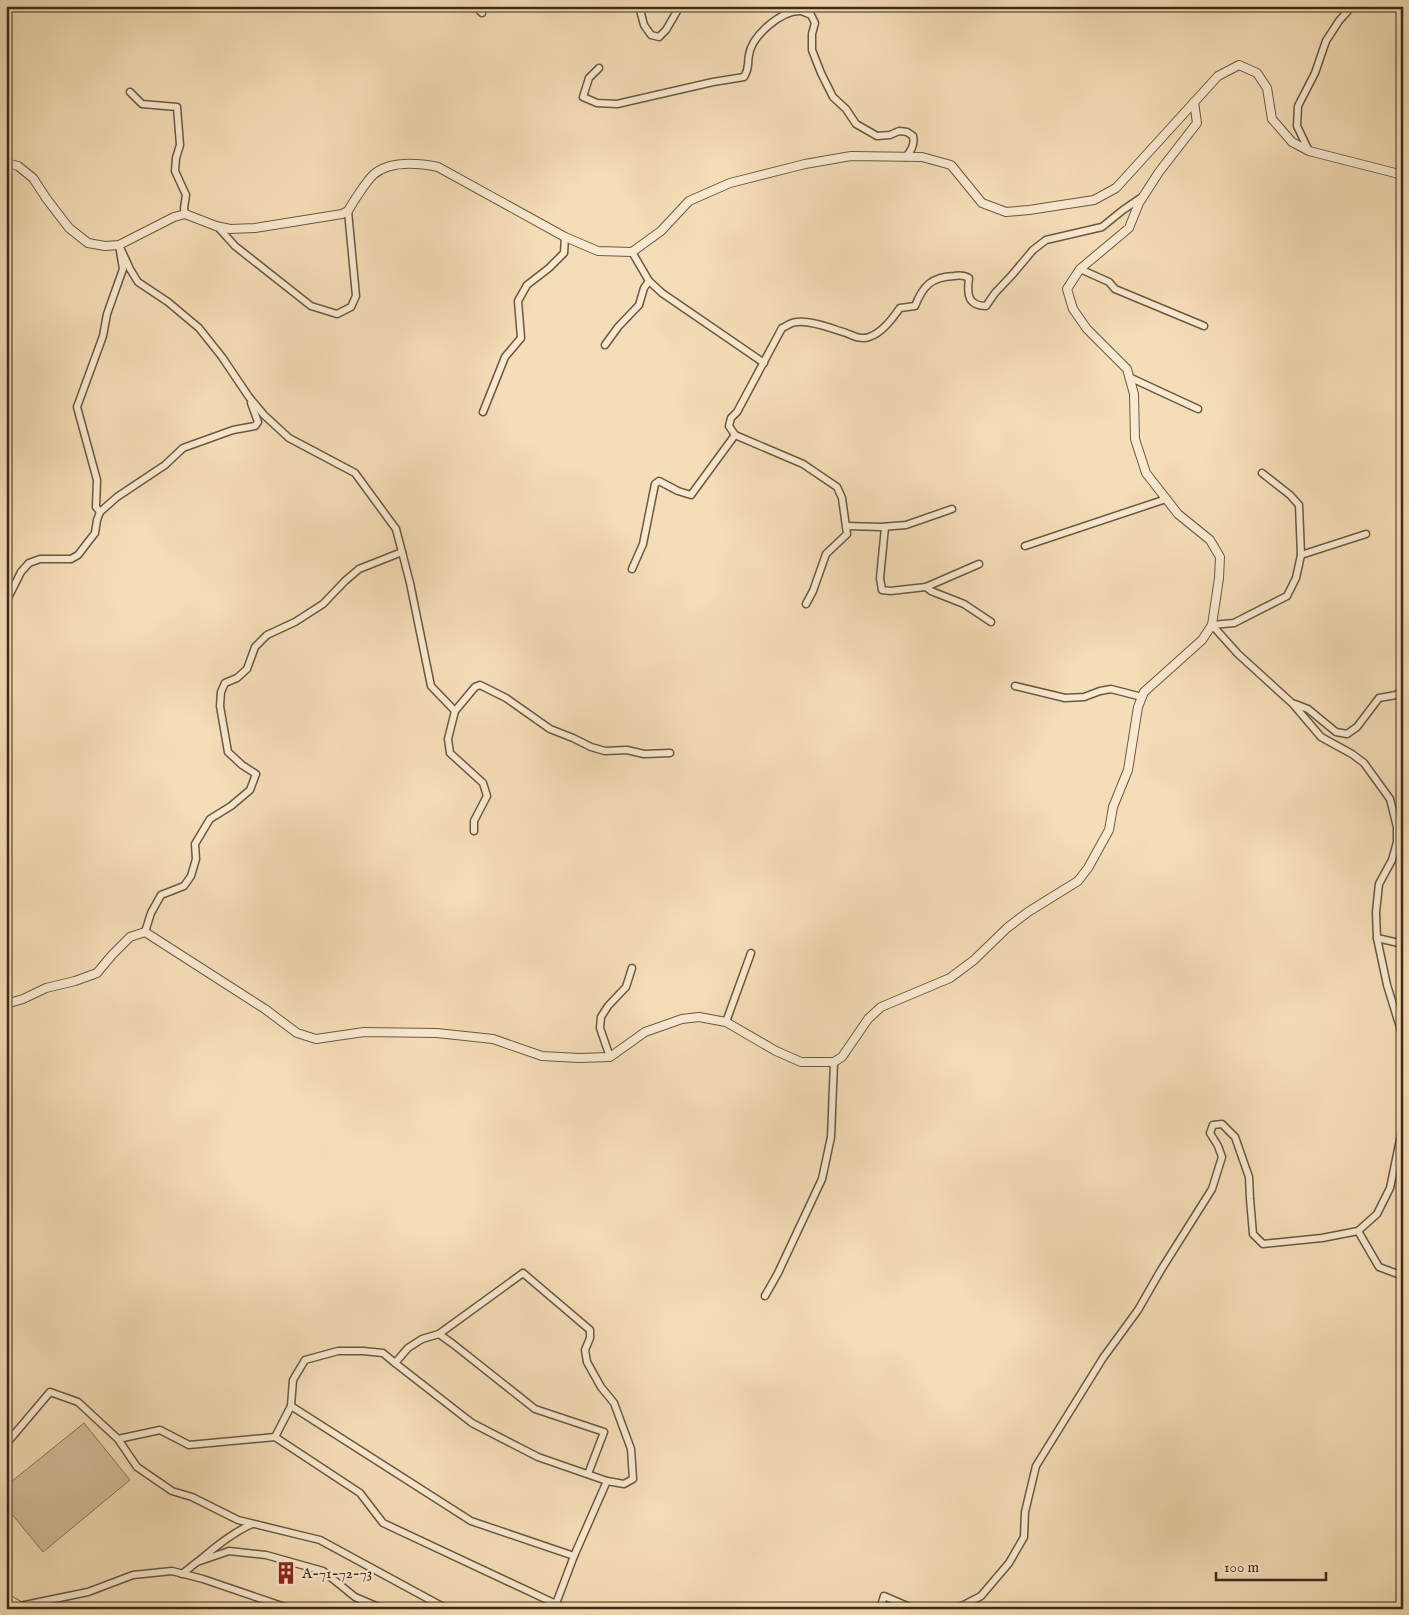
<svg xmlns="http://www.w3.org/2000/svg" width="1409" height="1615" viewBox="0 0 1409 1615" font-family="'IM FELL English',serif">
<rect width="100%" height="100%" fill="#f5ddb7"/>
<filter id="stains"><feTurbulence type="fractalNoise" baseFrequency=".004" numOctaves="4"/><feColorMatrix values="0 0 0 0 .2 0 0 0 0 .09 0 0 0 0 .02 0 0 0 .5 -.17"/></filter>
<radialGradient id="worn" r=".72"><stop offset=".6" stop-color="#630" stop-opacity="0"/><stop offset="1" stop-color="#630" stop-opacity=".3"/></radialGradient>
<polygon fill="#d6bf9c" stroke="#8a755a" points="84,1423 130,1480 43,1552 6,1507 6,1486"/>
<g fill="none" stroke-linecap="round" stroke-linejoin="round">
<defs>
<g id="minor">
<polyline points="475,6 482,13"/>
<polyline points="639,6 644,25 651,35 659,37 666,30 680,6"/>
<path d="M599,68L589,78L583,97L597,103L617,104L713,82L744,77C750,67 747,65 749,55C752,35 781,11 800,11C803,11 808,14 811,15L815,23L812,34V50L821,73L833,97L846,109L856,124L877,136L890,135L899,131L907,132L913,136C915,145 911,150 906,157"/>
<polyline points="130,92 142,104 177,107 180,145 176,158 175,171 186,195 184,208 185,214"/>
<polyline points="1309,151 1297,126 1298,106 1315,73 1326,41 1339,21 1352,6"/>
<polyline points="217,226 235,246 311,306 337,314 351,307 356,296 348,211"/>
<polyline points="632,252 649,281 662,293 764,363"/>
<polyline points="1080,269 1109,282 1115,289 1204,326"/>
<polyline points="605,345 618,327 639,305 644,288 649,281"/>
<polyline points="1129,377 1198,409"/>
<polyline points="483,412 505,357 521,338 518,301 527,285 549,268 564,253 565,237"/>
<polyline points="100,512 96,507 97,480 77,407 103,336 107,314 123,269 119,245 130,269 138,282 168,302 199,328 222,357 249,397 264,415 289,438 355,473 396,529 402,552 359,569 345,581 323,604 295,622 267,635 255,647 247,669 237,678 225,683 221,692 220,706 228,752 242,765 256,774 250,790 231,806 210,819 195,844 196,859 191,876 184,886 161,895 151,913 145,932"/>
<polyline points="847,526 881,527 906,525 952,509"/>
<polyline points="885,527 880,578 882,590 890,591 926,587 979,564"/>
<polyline points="1025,546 1166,499"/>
<polyline points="402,552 410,583 431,686 455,711 475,687 480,685 506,698 550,729 573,738 591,747 605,751 627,750 644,754 670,753"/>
<polyline points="1301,555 1366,534"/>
<polyline points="632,569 643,544 655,484 659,481 678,491 691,495 735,435"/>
<polyline points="926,587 931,591 964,604 991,622"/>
<polyline points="6,602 21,572 29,563 40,559 71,559 78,555 95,533 97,520 100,512 117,497 165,465 183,448 233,430 255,426 258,422 251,403"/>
<path d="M806,604L813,591L826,554L847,534L842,498L837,487L803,464L735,435L729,426L731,418L737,412L782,328C787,326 791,322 797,322C810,320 833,329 846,333C854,336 861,340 869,337C882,333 892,319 900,308L915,306C923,286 931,277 954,276C960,275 964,275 969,278C967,293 967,306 986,306L995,293L1012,275L1033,250L1046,240L1102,227L1123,210L1142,197"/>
<polyline points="1212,625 1238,654 1293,704 1321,737 1352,754 1364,763 1390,799 1397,827 1397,842 1392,860 1379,884 1376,912 1377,938 1387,985 1403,1037"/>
<polyline points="1212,625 1234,623 1287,596 1296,578 1301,555 1299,505 1290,495 1262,473"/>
<polyline points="1015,686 1065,698 1084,697 1100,691 1111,689 1142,697"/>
<polyline points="1295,704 1308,709 1336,732 1347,734 1357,727 1379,698 1396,695 1403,690"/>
<polyline points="455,711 448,739 450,753 483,783 487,796 474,821 474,831"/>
<polyline points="1377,938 1403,944"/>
<polyline points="726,1022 751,953"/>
<polyline points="610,1057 600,1028 601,1017 608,1006 626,987 632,968"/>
<polyline points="1358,1231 1379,1267 1403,1276"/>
<polyline points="765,1296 778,1273 822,1179 831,1137 834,1062"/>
<polyline points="439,1334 453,1344 535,1409 604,1432 588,1474"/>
<polyline points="291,1406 471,1521 574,1556"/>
<polyline points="275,1437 291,1406 293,1380 305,1360 338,1351 363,1351 383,1353 395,1363 408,1348 422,1339 439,1334 523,1273 590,1330 590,1338 585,1350 587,1362 601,1387 614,1403 631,1449 633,1479 624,1484 607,1481 538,1457 472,1423 395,1363"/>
<polyline points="118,1439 160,1430 189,1445 275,1437 360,1493 383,1523 556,1604"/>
<polyline points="6,1444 50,1392 78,1402 118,1439 137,1467 172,1491 192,1497 238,1520 320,1540 447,1609"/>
<path d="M200,1560C216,1546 232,1533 252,1524"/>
<polyline points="182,1574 197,1562 229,1551 266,1555 323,1571 355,1597 383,1609"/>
<polyline points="20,1606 88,1592 133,1575 172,1571 203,1579 291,1609"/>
<polyline points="554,1609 574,1556 607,1481"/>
<polyline points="880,1609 884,1596 914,1609"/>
<polyline points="956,1609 981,1596 1009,1563 1024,1537 1025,1512 1036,1466 1103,1358 1138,1310 1161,1270 1212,1189 1222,1157 1218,1146 1210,1133 1213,1125 1222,1124 1235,1137 1249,1177 1250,1199 1253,1234 1263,1244 1322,1238 1358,1231 1377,1214 1390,1188 1403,1125"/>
</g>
<g id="tertiary">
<path d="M6,163L18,166L33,178L46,198L69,228L88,243L105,246L119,245L174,217L185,214L216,226L230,229L255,228L342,214L348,211C353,202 366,182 373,175C390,160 418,163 438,167L565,237L598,251L632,252L661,231L689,201L730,183L805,164L851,156L922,157L951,165L982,203L1006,212L1029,210L1094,200L1116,188L1218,76L1239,65L1257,73L1267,88L1272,119L1292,142L1309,151L1403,175"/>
<polyline points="6,1004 23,999 46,988 75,981 97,973 112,955 130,937 145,932 265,1009 297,1033 316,1039 364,1032 437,1033 493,1039 542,1056 579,1058 610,1057 645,1032 682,1019 699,1017 726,1022 776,1051 801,1062 834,1062 842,1057 868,1019 881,1007 950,978 974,960 1007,928 1028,912 1078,881 1088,868 1109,830 1113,807 1128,770 1138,707 1144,692 1202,640 1212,625 1219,578 1220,557 1210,540 1178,514 1146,473 1135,439 1134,394 1127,369 1087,329 1073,309 1067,289 1080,269 1129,228 1139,203 1159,172 1197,123 1194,102"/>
<polyline points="6,1598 20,1606 20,1609"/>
</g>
</defs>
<use href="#minor" stroke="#6b5840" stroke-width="9"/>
<use href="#tertiary" stroke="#6b5840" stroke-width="10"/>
<use href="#minor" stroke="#f8e9d0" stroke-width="6"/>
<use href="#tertiary" stroke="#f8e9d0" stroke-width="8"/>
</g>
<defs>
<symbol id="building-bare" viewBox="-9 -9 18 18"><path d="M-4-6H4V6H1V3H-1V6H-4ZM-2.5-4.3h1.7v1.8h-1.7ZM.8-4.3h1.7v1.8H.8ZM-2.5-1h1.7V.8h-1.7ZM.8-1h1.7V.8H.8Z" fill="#8f2418" stroke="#f8e9d0" stroke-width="2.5" paint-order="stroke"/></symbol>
</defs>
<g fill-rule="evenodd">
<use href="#building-bare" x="270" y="1557" width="32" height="32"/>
</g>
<g text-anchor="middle" stroke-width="4.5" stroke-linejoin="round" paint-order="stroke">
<g font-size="15" fill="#3d2b19" stroke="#f8e9d0" text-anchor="start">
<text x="302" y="1578">A-71-72-73</text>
</g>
</g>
<rect width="1409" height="1615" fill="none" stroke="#f5ddb7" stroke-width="25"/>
<rect x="8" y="8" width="1394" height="1600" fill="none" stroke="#3d2b19" stroke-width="2.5"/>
<rect x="12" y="12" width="1384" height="1590" fill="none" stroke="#3d2b19"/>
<path d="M1216 1572v8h110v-8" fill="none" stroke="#3d2b19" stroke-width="2.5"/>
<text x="1224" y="1572" font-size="15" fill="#3d2b19" stroke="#f8e9d0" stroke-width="4" paint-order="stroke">100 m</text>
<rect width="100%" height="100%" filter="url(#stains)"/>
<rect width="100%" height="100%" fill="url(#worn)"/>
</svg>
